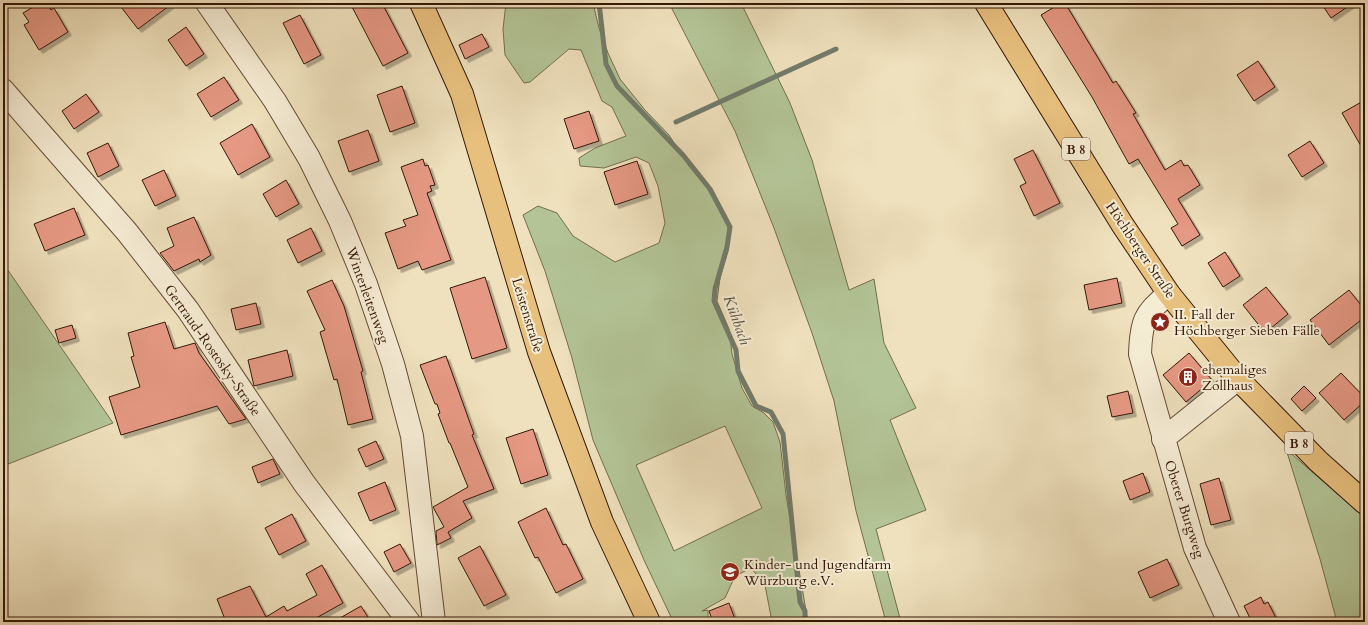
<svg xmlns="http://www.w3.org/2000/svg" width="1368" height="625" viewBox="0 0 1368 625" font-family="Cardo,serif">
<defs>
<filter id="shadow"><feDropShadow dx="3.5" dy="3.5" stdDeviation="0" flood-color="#0004"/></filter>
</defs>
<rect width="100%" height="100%" fill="#efe1bd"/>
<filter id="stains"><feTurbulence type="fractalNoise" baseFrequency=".005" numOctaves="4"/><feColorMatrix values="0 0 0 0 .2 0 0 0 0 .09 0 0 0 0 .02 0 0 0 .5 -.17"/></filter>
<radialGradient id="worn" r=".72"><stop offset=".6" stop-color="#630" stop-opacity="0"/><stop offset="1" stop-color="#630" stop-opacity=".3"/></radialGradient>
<g fill="#b3c496" stroke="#746e4e" fill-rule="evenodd">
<path d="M506,3H593L599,28L608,53L620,79L645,110L669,135L689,166L718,201L728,220V251L720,278L717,301L729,329L732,354L742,388L752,406L764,413L773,422L780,442L786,495L808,622H772L765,585L751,568L735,576L725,598L702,611L708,610V622H674L672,619L644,560L593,440L572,358L545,271L523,215L538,206L557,213L573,236L615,262L659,243L665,223L658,186L649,163L636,157L604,168L580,166L579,158L595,148L626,136L612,107L602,101L581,50L569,49L530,82L524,83L505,55L503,29ZM725,426L762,508L674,551L636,465Z"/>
<polygon points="669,3 741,3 790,103 812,160 849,290 874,279 884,343 916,408 890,420 926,510 876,529 901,622 886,622 856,511 834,401 812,333 774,228 735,131"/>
<polygon points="3,263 113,423 3,466"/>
<polygon points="1286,449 1365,518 1365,622 1337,622 1320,559"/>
</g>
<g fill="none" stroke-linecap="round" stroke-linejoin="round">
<g stroke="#727b6a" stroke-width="5">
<polyline points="599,3 606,64 617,86 683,155 710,189 730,227 727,247 715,289 714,301 736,350 738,371 756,406 771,412 783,434 800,602 805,611 805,622"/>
<polyline points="676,122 836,49"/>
</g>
</g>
<g fill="#e59883" stroke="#351707" filter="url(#shadow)">
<polygon points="40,3 47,3 51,10 54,8 68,32 39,50 24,25 29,22 23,13"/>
<polygon points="118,3 173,3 138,29"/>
<polygon points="350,3 382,3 408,53 383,66"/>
<polygon points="1061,3 1065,3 1113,83 1116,81 1136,113 1133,114 1165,170 1181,160 1184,166 1188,165 1200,185 1178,199 1200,235 1182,246 1171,228 1178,224 1138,159 1129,164 1092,97 1041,15"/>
<polygon points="1321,3 1353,3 1331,18"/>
<polygon points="300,15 321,55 304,64 283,23"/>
<polygon points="186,27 204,54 186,66 168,40"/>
<polygon points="482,34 489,47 465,59 459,45"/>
<polygon points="1258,61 1275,87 1254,101 1237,75"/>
<polygon points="224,77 239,100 211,117 197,94"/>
<polygon points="402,86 415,123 390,132 377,95"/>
<polygon points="86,94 99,112 74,129 62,111"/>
<polygon points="1365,100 1365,153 1342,113"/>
<polygon points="589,111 599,141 574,149 564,119"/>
<polygon points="252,124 270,157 238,175 220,143"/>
<polygon points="368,130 379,161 349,172 338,141"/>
<polygon points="1310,141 1324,163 1302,177 1288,155"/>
<polygon points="108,143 119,166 98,177 87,153"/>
<polygon points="1033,150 1060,203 1034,216 1020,186 1026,183 1014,159"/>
<polygon points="423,159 425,166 428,165 435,185 430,186 432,191 427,193 451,260 422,270 418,261 398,269 385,233 406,226 403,220 418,215 401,167"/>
<polygon points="637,161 648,194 615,205 604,172"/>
<polygon points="164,170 176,196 155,206 142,180"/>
<polygon points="286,180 299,204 276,217 263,194"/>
<polygon points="74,208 85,235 45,251 34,224"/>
<polygon points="194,217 211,255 200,262 199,259 174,271 160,253 174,246 167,228"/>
<polygon points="311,228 322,251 298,263 287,240"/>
<polygon points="1225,252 1240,276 1223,287 1208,263"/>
<polygon points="485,277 507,348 472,359 450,288"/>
<polygon points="1117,278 1122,303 1089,310 1084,285"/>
<polygon points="332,280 344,306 363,371 361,372 373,419 348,425 337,379 334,380 320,332 325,330 307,291"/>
<polygon points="1266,287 1288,314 1265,333 1243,305"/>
<polygon points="1349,290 1365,310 1365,317 1329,345 1310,320"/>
<polygon points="256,303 261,324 236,330 231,309"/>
<polygon points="165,322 174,349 195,343 199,353 246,419 229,424 217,406 121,435 109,397 140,387 131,357 134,356 128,333"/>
<polygon points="72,325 76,338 59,343 55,330"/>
<polygon points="287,350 293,376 254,386 248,360"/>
<polygon points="1189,353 1212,380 1186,402 1163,375"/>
<polygon points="446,356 474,434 472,435 494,489 463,501 472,518 448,532 451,538 437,545 436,531 444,527 433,507 468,487 450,443 449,443 438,414 440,413 437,404 435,404 420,365"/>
<polygon points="1341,373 1365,398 1365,401 1344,420 1319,393"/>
<polygon points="1304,386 1316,398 1302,411 1291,399"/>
<polygon points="1128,391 1133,413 1112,417 1107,396"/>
<polygon points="533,429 548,475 521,484 506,438"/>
<polygon points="376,441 384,459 366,467 358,449"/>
<polygon points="273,459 280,474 258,483 252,467"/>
<polygon points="1143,473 1150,492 1130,500 1123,481"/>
<polygon points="1219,478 1231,520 1211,525 1200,484"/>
<polygon points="385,482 396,510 370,521 358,493"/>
<polygon points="546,508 563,545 566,544 583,579 556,593 538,557 535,558 518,522"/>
<polygon points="292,514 306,541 279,555 265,528"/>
<polygon points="400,544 411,563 394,572 384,552"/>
<polygon points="480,546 506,595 484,606 458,558"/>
<polygon points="1167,559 1179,585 1150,598 1138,572"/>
<polygon points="322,565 343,603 309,622 226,622 217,599 250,586 266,617 284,606 287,611 317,595 306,574"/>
<polygon points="1261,597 1264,604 1268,602 1278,622 1252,622 1244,606"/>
<polygon points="729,603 736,622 713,622 709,611"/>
<polygon points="361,606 371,622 333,622"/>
</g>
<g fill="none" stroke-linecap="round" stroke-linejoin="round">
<defs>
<g id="minor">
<polyline points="207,3 275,101 309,158 340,221 366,284 393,364 412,436 434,622"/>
<polyline points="3,90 127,232 188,310 304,483 409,622"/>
<path d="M1169,294C1144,312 1141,323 1140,354L1195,548L1229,622"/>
<polyline points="1163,439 1238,379"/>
</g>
<g id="major">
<polyline points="421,3 462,94 539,352 602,522 649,622"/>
<polyline points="986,3 1122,224 1169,294 1238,379 1318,461 1365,503"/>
</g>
</defs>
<use href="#minor" stroke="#644a34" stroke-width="24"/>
<use href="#major" stroke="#351707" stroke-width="24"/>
<use href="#minor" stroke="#f5ecd4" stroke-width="22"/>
<use href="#major" stroke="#e8c07e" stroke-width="22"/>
</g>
<defs>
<symbol id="sight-disc" viewBox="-11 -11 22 22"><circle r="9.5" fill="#8f2418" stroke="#f5ecd4"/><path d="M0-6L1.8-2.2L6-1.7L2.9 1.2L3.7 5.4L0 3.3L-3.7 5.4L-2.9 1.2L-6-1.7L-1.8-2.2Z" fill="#fff"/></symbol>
<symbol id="building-disc" viewBox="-11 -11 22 22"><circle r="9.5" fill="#8f2418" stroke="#f5ecd4"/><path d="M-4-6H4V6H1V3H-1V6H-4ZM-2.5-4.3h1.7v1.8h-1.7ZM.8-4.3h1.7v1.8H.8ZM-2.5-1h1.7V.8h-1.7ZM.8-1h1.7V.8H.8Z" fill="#fff"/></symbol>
<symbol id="school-disc" viewBox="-11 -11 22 22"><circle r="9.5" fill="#8f2418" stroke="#f5ecd4"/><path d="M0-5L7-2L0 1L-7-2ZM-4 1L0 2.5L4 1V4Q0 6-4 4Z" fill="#fff"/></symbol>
</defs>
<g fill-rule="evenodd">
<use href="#sight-disc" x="1149" y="311" width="22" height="22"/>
<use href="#building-disc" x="1177" y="366" width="22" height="22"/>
<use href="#school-disc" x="719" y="561" width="22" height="22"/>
</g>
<g text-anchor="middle" stroke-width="4" stroke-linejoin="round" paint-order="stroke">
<g fill="#f5ecd4" stroke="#6f5744" stroke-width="1">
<rect x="1062" y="138" width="28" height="22" rx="3"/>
<rect x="1285" y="432" width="28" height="22" rx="3"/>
</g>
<g font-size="13" font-weight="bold" fill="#351707">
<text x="1076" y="154">B 8</text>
<text x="1299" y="448">B 8</text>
</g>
<g font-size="14" fill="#351707" stroke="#f5ecd4">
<text transform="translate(1141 250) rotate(56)" y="5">Höchberger Straße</text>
<text transform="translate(368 295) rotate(70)" y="5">Winterleitenweg</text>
<text transform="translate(528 315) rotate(73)" y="5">Leistenstraße</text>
<text transform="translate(213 350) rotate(55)" y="5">Gertraud-Rostosky-Straße</text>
<text transform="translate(1185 509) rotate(72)" y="5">Oberer Burgweg</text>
</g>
<g font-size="14" fill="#351707" stroke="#f5ecd4" text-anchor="start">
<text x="1174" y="319">II. Fall der<tspan x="1174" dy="16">Höchberger Sieben Fälle</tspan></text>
<text x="1202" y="374">ehemaliges<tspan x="1202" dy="16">Zollhaus</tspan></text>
<text x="744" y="569">Kinder- und Jugendfarm<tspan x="744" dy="16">Würzburg e.V.</tspan></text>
</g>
<g font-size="15" font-style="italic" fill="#595141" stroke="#f5ecd4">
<text transform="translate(737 320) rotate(70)" y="5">Kühbach</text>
</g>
</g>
<rect width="1368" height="625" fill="none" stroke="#efe1bd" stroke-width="16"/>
<rect x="4" y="4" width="1360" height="617" fill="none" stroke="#351707" stroke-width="2"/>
<rect x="8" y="8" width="1352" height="609" fill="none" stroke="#351707"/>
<rect width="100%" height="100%" filter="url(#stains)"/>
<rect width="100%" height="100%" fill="url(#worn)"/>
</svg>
